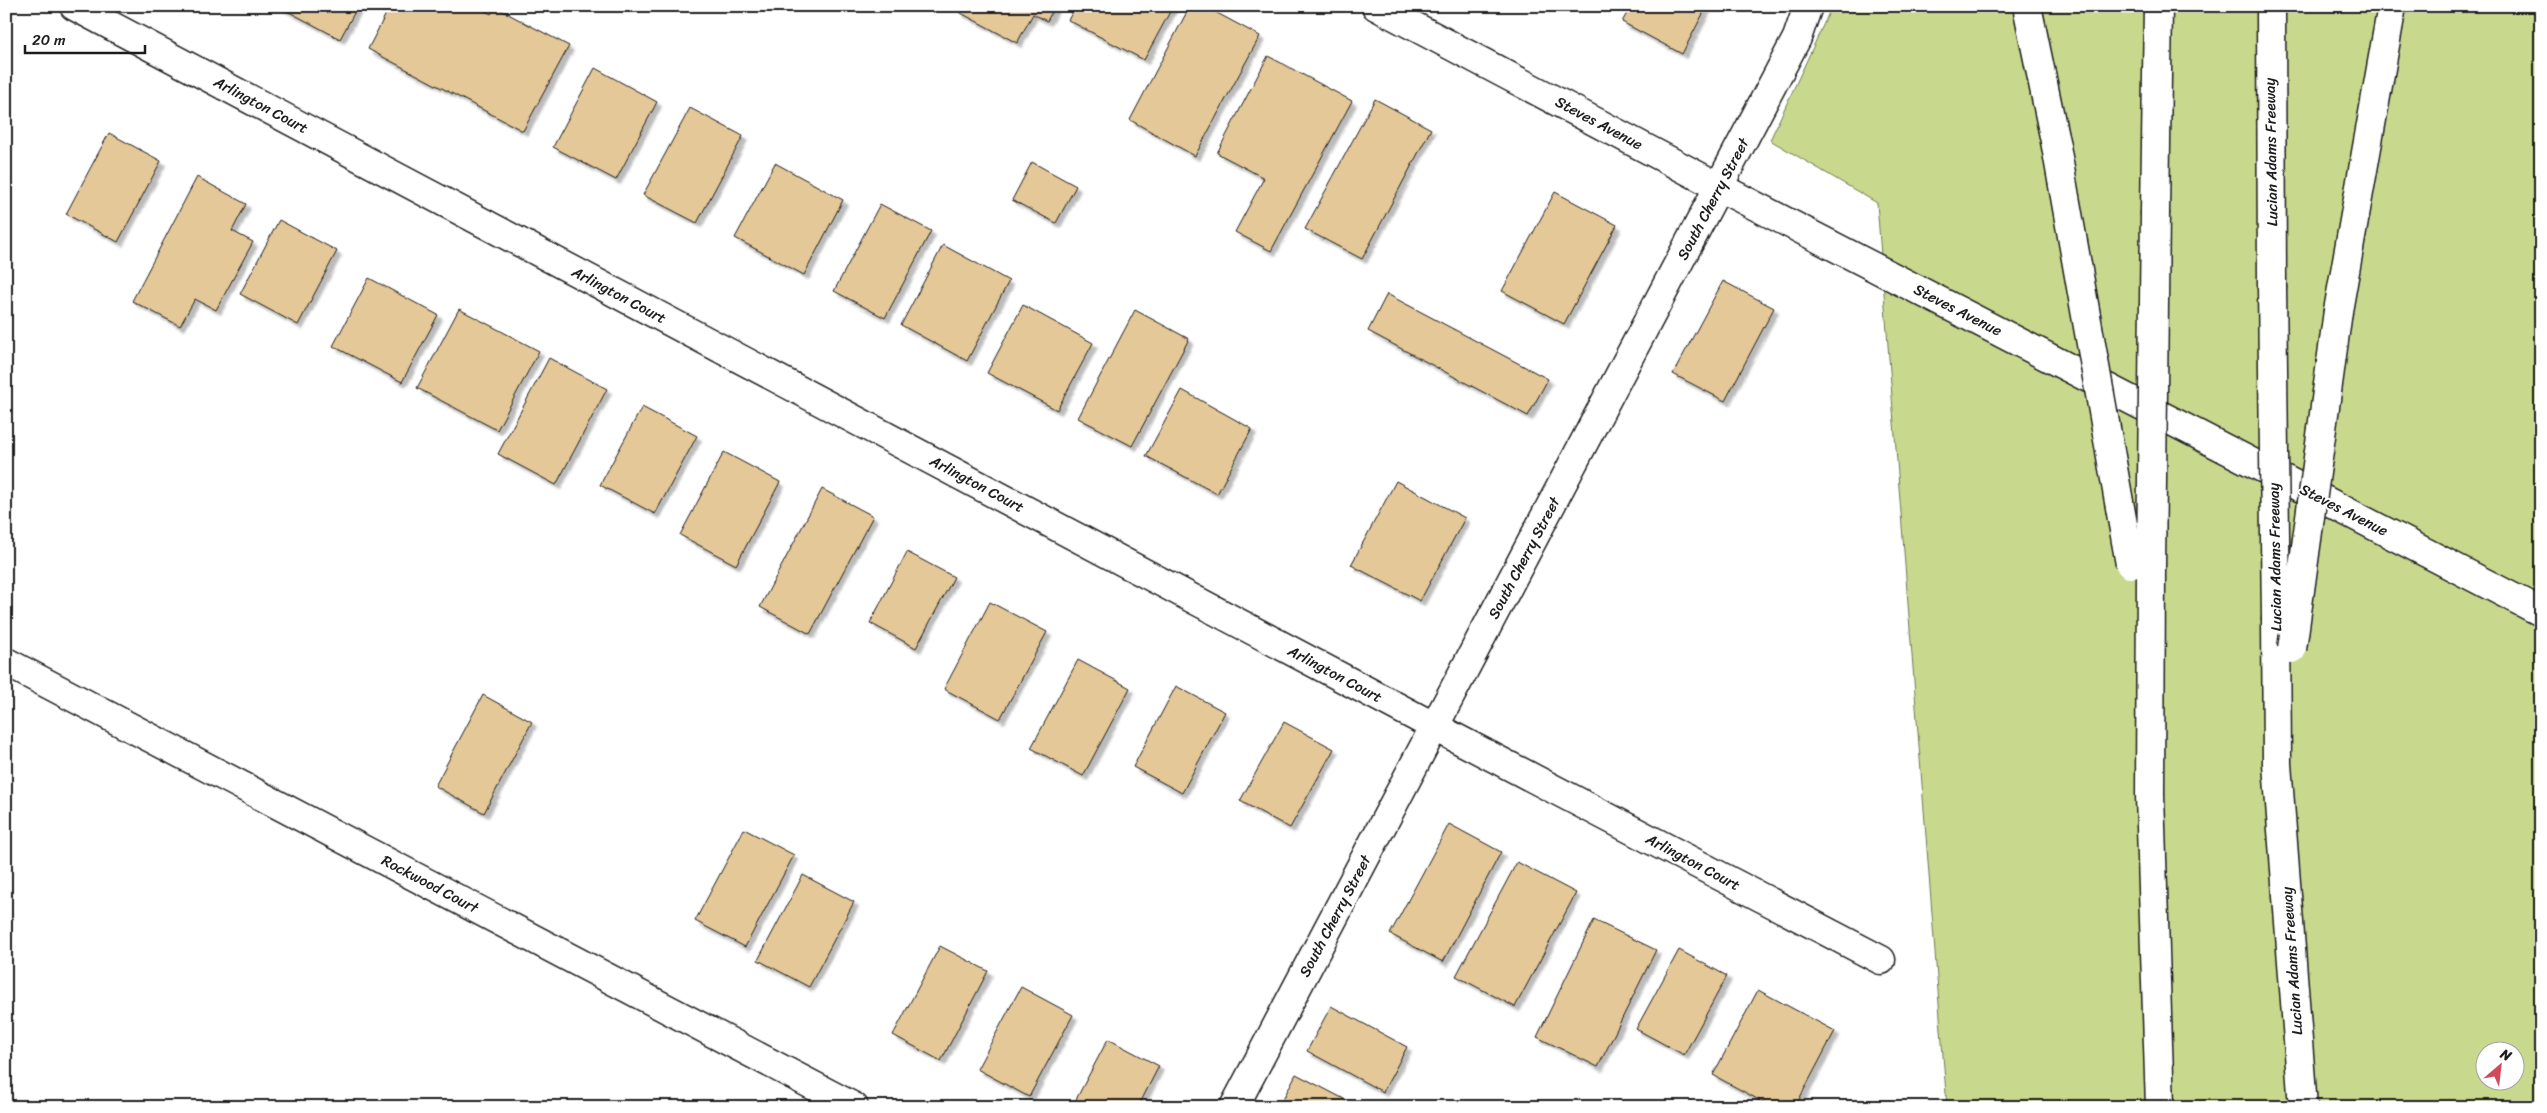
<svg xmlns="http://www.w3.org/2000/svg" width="2547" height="1113" viewBox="0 0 2547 1113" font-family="Sriracha,sans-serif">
<defs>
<filter id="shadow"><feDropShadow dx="4.5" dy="4.5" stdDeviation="1" flood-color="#0004"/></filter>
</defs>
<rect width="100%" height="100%" fill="#fff"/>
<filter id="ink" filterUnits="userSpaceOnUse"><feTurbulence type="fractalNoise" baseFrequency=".02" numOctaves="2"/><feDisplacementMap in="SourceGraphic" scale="10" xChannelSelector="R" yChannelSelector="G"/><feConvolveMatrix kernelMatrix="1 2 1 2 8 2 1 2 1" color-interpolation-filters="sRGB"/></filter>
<g filter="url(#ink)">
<path fill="#c8d98d" stroke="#727a54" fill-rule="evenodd" d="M1832,6H2541V1107H1947L1877,203L1770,140ZM2484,1050H2514V1080H2484Z"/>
<g fill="#e4c898" stroke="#1c1c1c" filter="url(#shadow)">
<polygon points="278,6 358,6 340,39"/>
<polygon points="390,6 476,6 491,14 495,7 569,46 523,131 368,49"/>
<polygon points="962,6 1055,6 1047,21 1033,14 1017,43 959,12"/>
<polygon points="1076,6 1173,6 1144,60 1068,20"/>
<polygon points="1190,6 1204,6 1260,36 1195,156 1130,120"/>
<polygon points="1631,6 1707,6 1682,54 1622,22"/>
<polygon points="1268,56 1352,101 1271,251 1235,232 1264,178 1217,153"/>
<polygon points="595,68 657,102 616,180 553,147"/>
<polygon points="1375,99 1431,129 1362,259 1305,229"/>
<polygon points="690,108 743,136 697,223 643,195"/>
<polygon points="109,133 161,161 118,242 66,214"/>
<polygon points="1032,162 1076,186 1056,223 1012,200"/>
<polygon points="775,163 843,200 804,275 735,238"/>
<polygon points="197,177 246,204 232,231 253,242 216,310 195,299 180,326 132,301"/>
<polygon points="1555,192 1617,225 1564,324 1502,291"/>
<polygon points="880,204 931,231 885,318 834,291"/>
<polygon points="279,220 337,251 298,325 240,294"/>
<polygon points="943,245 1009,281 967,361 901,325"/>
<polygon points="369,278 438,315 402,382 333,346"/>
<polygon points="1723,281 1774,308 1725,401 1673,374"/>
<polygon points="1387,294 1548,379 1528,416 1368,331"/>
<polygon points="1023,305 1093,343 1057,410 987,373"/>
<polygon points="459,309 539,351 497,430 417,388"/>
<polygon points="1135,310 1189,339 1132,446 1078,418"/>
<polygon points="549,358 607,389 556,485 498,454"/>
<polygon points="1182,390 1252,429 1217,494 1146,456"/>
<polygon points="642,407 697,436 655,514 600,485"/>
<polygon points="724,452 780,482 736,565 680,535"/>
<polygon points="1396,481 1465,518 1420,601 1351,565"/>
<polygon points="822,489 873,516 810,634 760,607"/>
<polygon points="907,552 954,577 916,648 870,623"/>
<polygon points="990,602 1047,632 1000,719 944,689"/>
<polygon points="1078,660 1130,688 1083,776 1031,748"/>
<polygon points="1176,686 1225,712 1182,793 1133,767"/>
<polygon points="483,695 532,722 484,813 435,786"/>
<polygon points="1284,722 1334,749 1290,828 1240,801"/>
<polygon points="1449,824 1501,852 1443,962 1390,934"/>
<polygon points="744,829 794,855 745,947 695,921"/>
<polygon points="1517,862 1576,893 1515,1007 1456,976"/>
<polygon points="803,875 854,902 809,987 758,960"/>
<polygon points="1594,920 1656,950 1598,1067 1537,1037"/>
<polygon points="940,946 988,971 941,1061 893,1035"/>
<polygon points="1679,950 1727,976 1684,1055 1636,1029"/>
<polygon points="1021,987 1073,1015 1029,1097 977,1069"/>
<polygon points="1758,990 1835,1031 1795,1107 1772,1107 1713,1075"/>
<polygon points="1331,1006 1407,1047 1383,1092 1307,1051"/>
<polygon points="1108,1039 1159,1066 1138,1107 1072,1107"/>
<polygon points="1296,1074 1346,1100 1343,1107 1279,1107"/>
</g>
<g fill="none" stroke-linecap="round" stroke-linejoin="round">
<defs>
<g id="minor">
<polyline points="74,6 1435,727 1881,960"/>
<polyline points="1376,6 1719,187 2541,612"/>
<polyline points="6,662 854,1107"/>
<polyline points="1234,1107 1797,38 1808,6"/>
</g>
<g id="highway">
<polyline points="2027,6 2056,146"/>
<polyline points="2271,6 2272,286"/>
<polyline points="2155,212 2158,6"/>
<polyline points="2338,311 2392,6"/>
<polyline points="2151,569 2150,795 2160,1107"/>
<polyline points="2276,620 2277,764 2303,1107"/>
</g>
</defs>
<use href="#minor" stroke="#1c1c1c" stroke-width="31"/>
<use href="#highway" stroke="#1c1c1c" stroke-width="31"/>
<use href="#minor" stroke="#fff" stroke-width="28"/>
<use href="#highway" stroke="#fff" stroke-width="28"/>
<defs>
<g id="highway-bridge">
<polyline points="2056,146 2130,564"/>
<polyline points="2272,286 2276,620"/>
<polyline points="2151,569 2155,212"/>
<polyline points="2292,649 2338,311"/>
</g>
</defs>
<use href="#highway-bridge" stroke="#1c1c1c" stroke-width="31" stroke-linecap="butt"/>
<use href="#highway-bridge" stroke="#fff" stroke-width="28"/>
</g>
</g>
<g text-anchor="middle" stroke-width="4" stroke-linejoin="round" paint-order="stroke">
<g font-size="15" fill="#1c1c1c" stroke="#fff">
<text transform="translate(261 105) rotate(28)" y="5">Arlington Court</text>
<text transform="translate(1599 123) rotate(28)" y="5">Steves Avenue</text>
<text transform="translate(2271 152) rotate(-91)" y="5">Lucian Adams Freeway</text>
<text transform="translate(1713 199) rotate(-62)" y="5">South Cherry Street</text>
<text transform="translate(619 295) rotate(28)" y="5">Arlington Court</text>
<text transform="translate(1958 310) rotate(27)" y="5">Steves Avenue</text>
<text transform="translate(977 484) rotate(28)" y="5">Arlington Court</text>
<text transform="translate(2344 510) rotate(27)" y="5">Steves Avenue</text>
<text transform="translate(2275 557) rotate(-91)" y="5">Lucian Adams Freeway</text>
<text transform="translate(1524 558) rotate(-62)" y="5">South Cherry Street</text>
<text transform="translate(1335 674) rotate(28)" y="5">Arlington Court</text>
<text transform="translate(1693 862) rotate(28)" y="5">Arlington Court</text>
<text transform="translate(430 884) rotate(28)" y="5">Rockwood Court</text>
<text transform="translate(1335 916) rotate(-62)" y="5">South Cherry Street</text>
<text transform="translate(2292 961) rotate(-94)" y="5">Lucian Adams Freeway</text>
</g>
</g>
<rect width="2547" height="1113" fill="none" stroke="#fff" stroke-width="25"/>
<rect x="12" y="12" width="2522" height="1088" fill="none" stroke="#1c1c1c" stroke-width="2" filter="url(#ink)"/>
<g transform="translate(2500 1066) rotate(28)"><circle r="24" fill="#ffffff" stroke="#a4a4a4"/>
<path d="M0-4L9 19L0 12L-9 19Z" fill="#d1495b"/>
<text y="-8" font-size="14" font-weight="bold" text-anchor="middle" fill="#1c1c1c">N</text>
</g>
<path d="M25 45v8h120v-8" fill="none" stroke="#1c1c1c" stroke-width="2.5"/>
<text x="32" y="45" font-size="15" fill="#1c1c1c" stroke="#ffffff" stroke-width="4" paint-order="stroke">20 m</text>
</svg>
